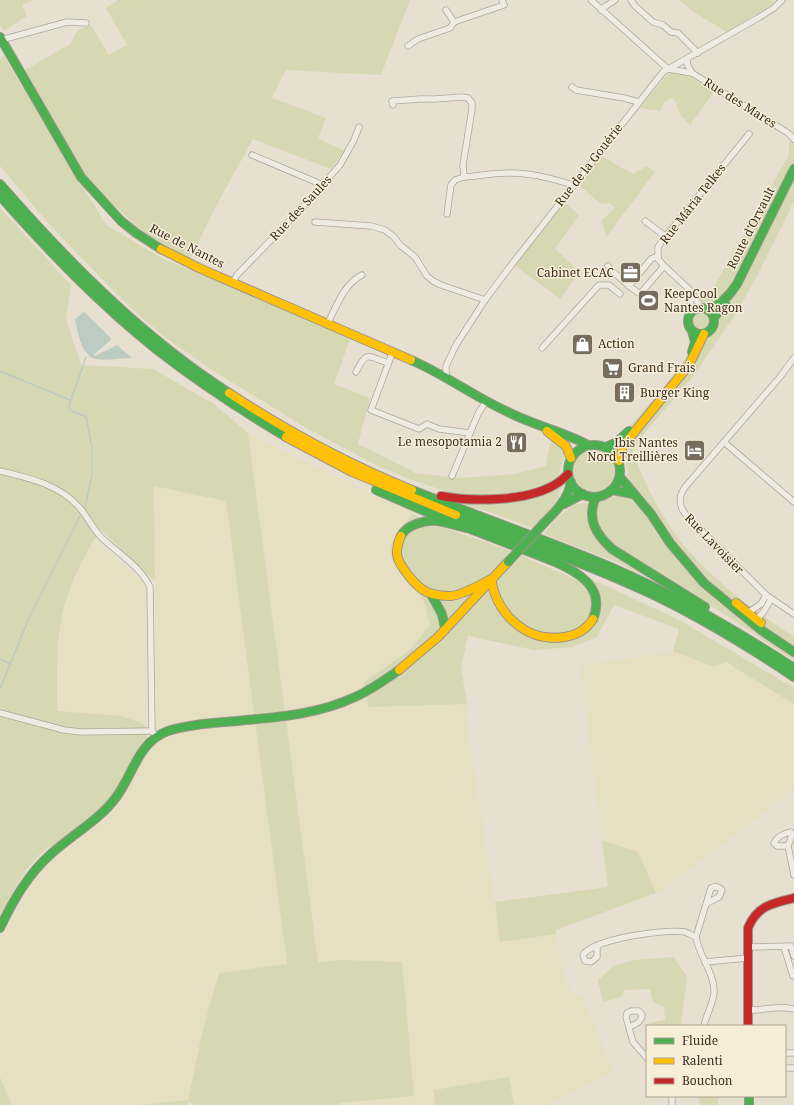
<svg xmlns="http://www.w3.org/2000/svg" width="794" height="1105" viewBox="0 0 794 1105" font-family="'Noto Serif',serif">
<rect width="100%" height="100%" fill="#e7e0d1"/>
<g fill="#e6dfc2">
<polygon points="248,433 413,513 399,530 391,546 392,559 406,582 421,596 425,605 430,625 411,649 363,683 369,707 467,704 466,715 500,941 556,934 564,977 575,996 582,996 614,1071 548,1105 514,1105 509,1078 435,1105 340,1105 340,1103 402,962 343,960 318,963"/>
<polygon points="154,486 226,501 287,965 219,973 202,1033 188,1101 141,1105 12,1105 0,1077 0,941 21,902 35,879 47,864 58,855 97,826 113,810 144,756 155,743 156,702"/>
<polygon points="94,540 142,581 145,593 146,725 121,716 57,711 57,668 61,621 68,598 82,562"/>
<polygon points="673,651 714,667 726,662 794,704 794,789 662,891 656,893 638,852 602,840 580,666"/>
</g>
<g fill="#d6d7b3">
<polygon points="0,0 33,0 22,5 27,16 4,31 0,25"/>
<polygon points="118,0 410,0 381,75 286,70 272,98 326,118 318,138 344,151 331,169 253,139 214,210 190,260 143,232 97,190 86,177 25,70 70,44 77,31 91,25 109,55 127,45 106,8"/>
<polygon points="680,0 771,0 774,3 727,32 692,11"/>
<polygon points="4,56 106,225 167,261 239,288 350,339 334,384 370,398 358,444 413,471 416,473 458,478 489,476 514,474 546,466 551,438 565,453 559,474 564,487 559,491 559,499 533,528 493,513 464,505 457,495 409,479 372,463 303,426 212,370 166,338 132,309 108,285 47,222 0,166 0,59"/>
<polygon points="672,72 690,77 714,92 690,125 680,115 675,100 671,98 665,101 660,111 640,108 665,77"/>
<path d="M794,133V201L759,272L735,315L692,378L646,431L632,452C641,472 649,492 660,510C690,565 743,602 794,637V661L730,618L669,580L659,584L621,564L544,534L556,518L576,504L599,502L621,495L629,480L625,456L627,448L617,437L624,432L644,410L681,366L690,349L691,338L686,331V315L690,309L689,298L699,296L713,288L789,155V142Z"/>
<polygon points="601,156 633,174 647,166 655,172 607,236 601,221 615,208 609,203 601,204 580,186"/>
<polygon points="564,202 579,215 555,249 580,272 560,299 514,265"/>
<path d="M0,208L71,285L66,320L81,365L153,369L214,404L248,433L318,962L343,960L402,962L414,1096L340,1103V1105H194L189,1101L187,1105H141L188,1100L202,1033L219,973L287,964L226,501L154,486L155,581L101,530C84,552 65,595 61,622C56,652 57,681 57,711L122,716L146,725L147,739L125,778L106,803L89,821L76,828L40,854L27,869L16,886L0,919Z"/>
<circle cx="596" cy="471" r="23"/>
<polygon points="413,513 435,527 448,529 511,551 495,569 504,573 522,556 579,581 592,579 681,621 794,688 794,704 726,662 714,667 673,651 679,629 614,605 597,637 572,647 534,650 468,636 461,667 467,704 369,707 363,683 411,649 430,625 425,605 421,596 406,582 392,559 390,546 399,530"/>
<polygon points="602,840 638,852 656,893 556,930 556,934 500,942 495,902 608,887"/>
<polygon points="674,957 687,977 681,1026 652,1026 649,1023 665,1020 664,1007 653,1002 650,989 624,990 623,996 603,1002 598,980 613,966 635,960"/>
<polygon points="0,1077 12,1105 0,1105"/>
<polygon points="509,1077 514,1105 435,1105 434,1090"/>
<polygon points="698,1096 718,1096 718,1105 700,1105"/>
</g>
<path fill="#bcccc2" d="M84,312L111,338L110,341L94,354L95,356L117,345L132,358C121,358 106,361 96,359C82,357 77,331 75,319Z"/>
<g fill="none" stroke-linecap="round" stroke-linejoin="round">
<g stroke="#bcccc2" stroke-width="1.5">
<polyline points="0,371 70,400"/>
<polyline points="85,507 92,475 92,447 86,417 70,410 69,406 86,357"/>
<polyline points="0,659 10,664"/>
<polyline points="0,689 29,618 80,516"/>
</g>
<defs>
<g id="street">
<polyline points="591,0 668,69 692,73 788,133 794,139"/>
<polyline points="631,0 635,6 653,22 663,25 671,32 678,33 698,53"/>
<polyline points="601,10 606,6 615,0"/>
<polyline points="454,22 504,5 502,0"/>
<polyline points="1,40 67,22 86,23"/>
<polyline points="408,46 418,39 450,28 454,22 446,10"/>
<polyline points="688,58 687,64 692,73"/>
<polyline points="572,87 576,90 624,98 639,102"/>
<path d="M393,105L392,101L420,99H435L462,97L468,98L472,103V109L463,165L464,177C478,176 493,173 507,173C530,172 552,179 574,185"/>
<polyline points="252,155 323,185"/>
<polyline points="447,214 451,185 455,180 464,177"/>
<polyline points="645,221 665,236"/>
<polyline points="315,222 371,226 385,230 394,237 400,245 415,257 427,276 433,281 441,285 485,300"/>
<polyline points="658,256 651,259 629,286 640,294 664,266"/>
<polyline points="608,266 610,269 629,286"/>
<polyline points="233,282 237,275 303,207 340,165 354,140 359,127"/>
<polyline points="701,308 691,291 664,266 658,259 658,247 662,241 749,134"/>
<polyline points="690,313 691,293"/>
<path d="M328,323C337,305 344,284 362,275"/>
<polyline points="542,348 599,285 609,285 620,294"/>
<polyline points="393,351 371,410 419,429 427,424 439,429 470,433"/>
<path d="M794,358L780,377L686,486C678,496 678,505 686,515L766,595L794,614"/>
<path d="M356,372C367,350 367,356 388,363"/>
<polyline points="446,377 446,366 456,345 485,300 512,264 663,72 758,18 774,8 782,0"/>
<polyline points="724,442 794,502"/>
<path d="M0,471C29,478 58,484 79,507C88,517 93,530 103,539C119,554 140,566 150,587L152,731L156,736"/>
<polyline points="452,476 478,414 486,401"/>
<polyline points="749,612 761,604 766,595"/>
<path d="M754,619C762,618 767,606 771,599"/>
<polyline points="0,713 64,730 81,732 152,731"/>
<path d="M788,846H777L774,843C777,837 784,833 791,832L792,835L788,846L794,875"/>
<path d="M696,937L706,904L719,897L722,890C719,887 715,886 711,888L706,904"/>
<path d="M597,946V957L591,962L585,961L583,955C593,939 667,928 685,932C689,933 693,936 696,937C699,957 715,973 714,993C713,1004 706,1015 704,1026"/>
<polyline points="748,947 791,946 794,956"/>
<polyline points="784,947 793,976 794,976"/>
<polyline points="705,962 748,958"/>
<path d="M747,1010C763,1011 778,1005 793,1009"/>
<path d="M629,1027C635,1025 642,1021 642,1015L639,1011H631L627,1013L626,1017L633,1042L647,1058"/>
<polyline points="785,1053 794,1053"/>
<polyline points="785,1068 794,1068"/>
<polyline points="672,1096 672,1105"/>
</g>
<g id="fast">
<polyline points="0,37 81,177 121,221 136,233 161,249"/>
<path d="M0,184C68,262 142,337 229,393"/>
<path d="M0,196C48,250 98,303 156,349C197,381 241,410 286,437"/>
<circle cx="701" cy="321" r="13"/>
<path d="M708,310C721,305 729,296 737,284L794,169"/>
<polyline points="714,317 726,305"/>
<polyline points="692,331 695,342 692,352"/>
<path d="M411,360C444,374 473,396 506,411C532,425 562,431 588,445"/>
<circle cx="594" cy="471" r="26"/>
<polyline points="606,447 617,442 629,431"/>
<polyline points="620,477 651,514 670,543 704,583 761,630 794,652"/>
<path d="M376,490L429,513L553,561C578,572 606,587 593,619"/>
<path d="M412,490C479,517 547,540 613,568C677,596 736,630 794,668"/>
<polyline points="612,490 633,494"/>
<path d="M596,497C586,519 596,534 612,549L705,607"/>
<polyline points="564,504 583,494"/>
<path d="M456,515C519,540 583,562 645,591C697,615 746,645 794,677"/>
<path d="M545,522C557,510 568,499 571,482"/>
<path d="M401,536C406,525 425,520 436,521C447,522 457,526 467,528"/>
<polyline points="431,594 442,614 445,628"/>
<path d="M0,928C13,901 28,874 51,854C73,834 100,820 117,796C133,774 139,741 168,731C193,723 220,723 246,720C283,717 321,713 355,697C371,690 385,680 399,670"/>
<polyline points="749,1096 749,1105"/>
</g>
<g id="slow">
<polyline points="161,249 199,268 411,360"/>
<path d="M229,393C287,431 348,464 412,490"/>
<polyline points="547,431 566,446 571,458"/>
<polyline points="286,437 352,472 456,515"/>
<polyline points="619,461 623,446 689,365 704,334"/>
<path d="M401,536C398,542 397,548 397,554C398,565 417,588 427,592C434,595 444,596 451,596C462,595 482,584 491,579C497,615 527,643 565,637C577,635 587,629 593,619"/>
<polyline points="736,603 761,623"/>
<polyline points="399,670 438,637 508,562"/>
</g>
<g id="jam">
<path d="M441,496C473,502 531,502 559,482C562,480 565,477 568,474"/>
<path d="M748,1026V928C757,906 772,903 794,898"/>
</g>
</defs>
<use href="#street" stroke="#ada599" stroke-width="7"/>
<use href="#fast" stroke="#9c958a" stroke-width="10"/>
<use href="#slow" stroke="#9c958a" stroke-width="10"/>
<use href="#jam" stroke="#9c958a" stroke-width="10"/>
<use href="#street" stroke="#efebe3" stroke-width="5.5"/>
<use href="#fast" stroke="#4caf50" stroke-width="8"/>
<use href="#slow" stroke="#ffc107" stroke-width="8"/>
<use href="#jam" stroke="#c62828" stroke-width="8"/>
<defs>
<polyline id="fast-bridge" points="508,562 545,522"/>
</defs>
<use href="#fast-bridge" stroke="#9c958a" stroke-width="10" stroke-linecap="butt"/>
<use href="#fast-bridge" stroke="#4caf50" stroke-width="8"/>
</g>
<defs>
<symbol id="office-square" viewBox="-11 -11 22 22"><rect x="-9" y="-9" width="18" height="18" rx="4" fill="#786c5e" stroke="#f7eed8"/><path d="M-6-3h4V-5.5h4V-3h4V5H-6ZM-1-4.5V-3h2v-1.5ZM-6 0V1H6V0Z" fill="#fff"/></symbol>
<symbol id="stadium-square" viewBox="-11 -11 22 22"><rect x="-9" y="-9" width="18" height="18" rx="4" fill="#786c5e" stroke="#f7eed8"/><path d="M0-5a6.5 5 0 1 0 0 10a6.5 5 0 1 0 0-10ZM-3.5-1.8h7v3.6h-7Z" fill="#fff"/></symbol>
<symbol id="shop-square" viewBox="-11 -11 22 22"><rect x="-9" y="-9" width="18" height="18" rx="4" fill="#786c5e" stroke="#f7eed8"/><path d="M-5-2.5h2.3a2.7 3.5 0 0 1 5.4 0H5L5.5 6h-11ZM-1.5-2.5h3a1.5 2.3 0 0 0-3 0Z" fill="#fff"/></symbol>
<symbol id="supermarket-square" viewBox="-11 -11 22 22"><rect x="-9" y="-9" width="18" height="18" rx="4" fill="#786c5e" stroke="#f7eed8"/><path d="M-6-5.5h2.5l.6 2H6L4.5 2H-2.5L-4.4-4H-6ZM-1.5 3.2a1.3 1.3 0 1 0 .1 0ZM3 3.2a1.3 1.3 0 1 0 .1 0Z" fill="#fff"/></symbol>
<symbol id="building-square" viewBox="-11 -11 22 22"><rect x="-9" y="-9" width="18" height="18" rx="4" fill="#786c5e" stroke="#f7eed8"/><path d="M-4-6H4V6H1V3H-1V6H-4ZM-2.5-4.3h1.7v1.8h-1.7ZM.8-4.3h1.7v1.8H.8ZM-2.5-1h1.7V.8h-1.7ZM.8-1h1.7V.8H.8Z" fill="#fff"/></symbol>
<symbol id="restaurant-square" viewBox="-11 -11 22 22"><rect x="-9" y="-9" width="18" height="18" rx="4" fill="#786c5e" stroke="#f7eed8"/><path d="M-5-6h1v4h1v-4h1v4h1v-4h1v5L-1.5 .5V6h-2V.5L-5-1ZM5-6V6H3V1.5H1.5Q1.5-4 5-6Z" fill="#fff"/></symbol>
<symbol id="hotel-square" viewBox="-11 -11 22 22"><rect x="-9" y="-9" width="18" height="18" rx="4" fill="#786c5e" stroke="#f7eed8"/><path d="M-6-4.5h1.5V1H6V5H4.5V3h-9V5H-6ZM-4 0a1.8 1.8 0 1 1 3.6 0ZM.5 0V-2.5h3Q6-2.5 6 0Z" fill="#fff"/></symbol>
</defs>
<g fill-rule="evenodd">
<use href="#office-square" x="618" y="260" width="25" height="25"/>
<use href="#stadium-square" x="636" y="288" width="25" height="25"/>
<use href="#shop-square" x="570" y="332" width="25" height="25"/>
<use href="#supermarket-square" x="600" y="356" width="25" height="25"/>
<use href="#building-square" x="612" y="380" width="25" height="25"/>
<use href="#restaurant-square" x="504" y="430" width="25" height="25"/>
<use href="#hotel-square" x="682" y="438" width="25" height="25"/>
</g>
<g text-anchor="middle" stroke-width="3" stroke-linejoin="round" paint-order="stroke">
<g font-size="12" fill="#3d2e20" stroke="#f7eed8">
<text transform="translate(740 103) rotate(32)" y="4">Rue des Mares</text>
<text transform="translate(589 165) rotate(-52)" y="4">Rue de la Gouérie</text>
<text transform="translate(693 204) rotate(-52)" y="4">Rue Mária Telkes</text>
<text transform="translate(301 208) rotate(-47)" y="4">Rue des Saules</text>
<text transform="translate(751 228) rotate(-63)" y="4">Route d'Orvault</text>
<text transform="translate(187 246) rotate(27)" y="4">Rue de Nantes</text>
<text transform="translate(714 544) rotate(46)" y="4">Rue Lavoisier</text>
</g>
<g font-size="12" fill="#3d2e20" stroke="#f7eed8" text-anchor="start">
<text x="614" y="277" text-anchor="end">Cabinet ECAC</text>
<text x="664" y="298">KeepCool<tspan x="664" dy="14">Nantes Ragon</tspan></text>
<text x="598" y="348">Action</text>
<text x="628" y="372">Grand Frais</text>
<text x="640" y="397">Burger King</text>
<text x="502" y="446" text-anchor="end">Le mesopotamia 2</text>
<text x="678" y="447" text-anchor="end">Ibis Nantes<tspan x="678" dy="14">Nord Treillières</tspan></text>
</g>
</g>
<rect x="646" y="1025" width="140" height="72" fill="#f7eed8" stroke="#ada18e"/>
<rect x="654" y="1038" width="20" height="6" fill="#4caf50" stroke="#ada18e"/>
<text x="682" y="1045" font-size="12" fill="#3d2e20">Fluide</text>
<rect x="654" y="1058" width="20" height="6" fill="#ffc107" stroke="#ada18e"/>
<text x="682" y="1065" font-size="12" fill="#3d2e20">Ralenti</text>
<rect x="654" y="1078" width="20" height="6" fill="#c62828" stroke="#ada18e"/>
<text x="682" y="1085" font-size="12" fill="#3d2e20">Bouchon</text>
</svg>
